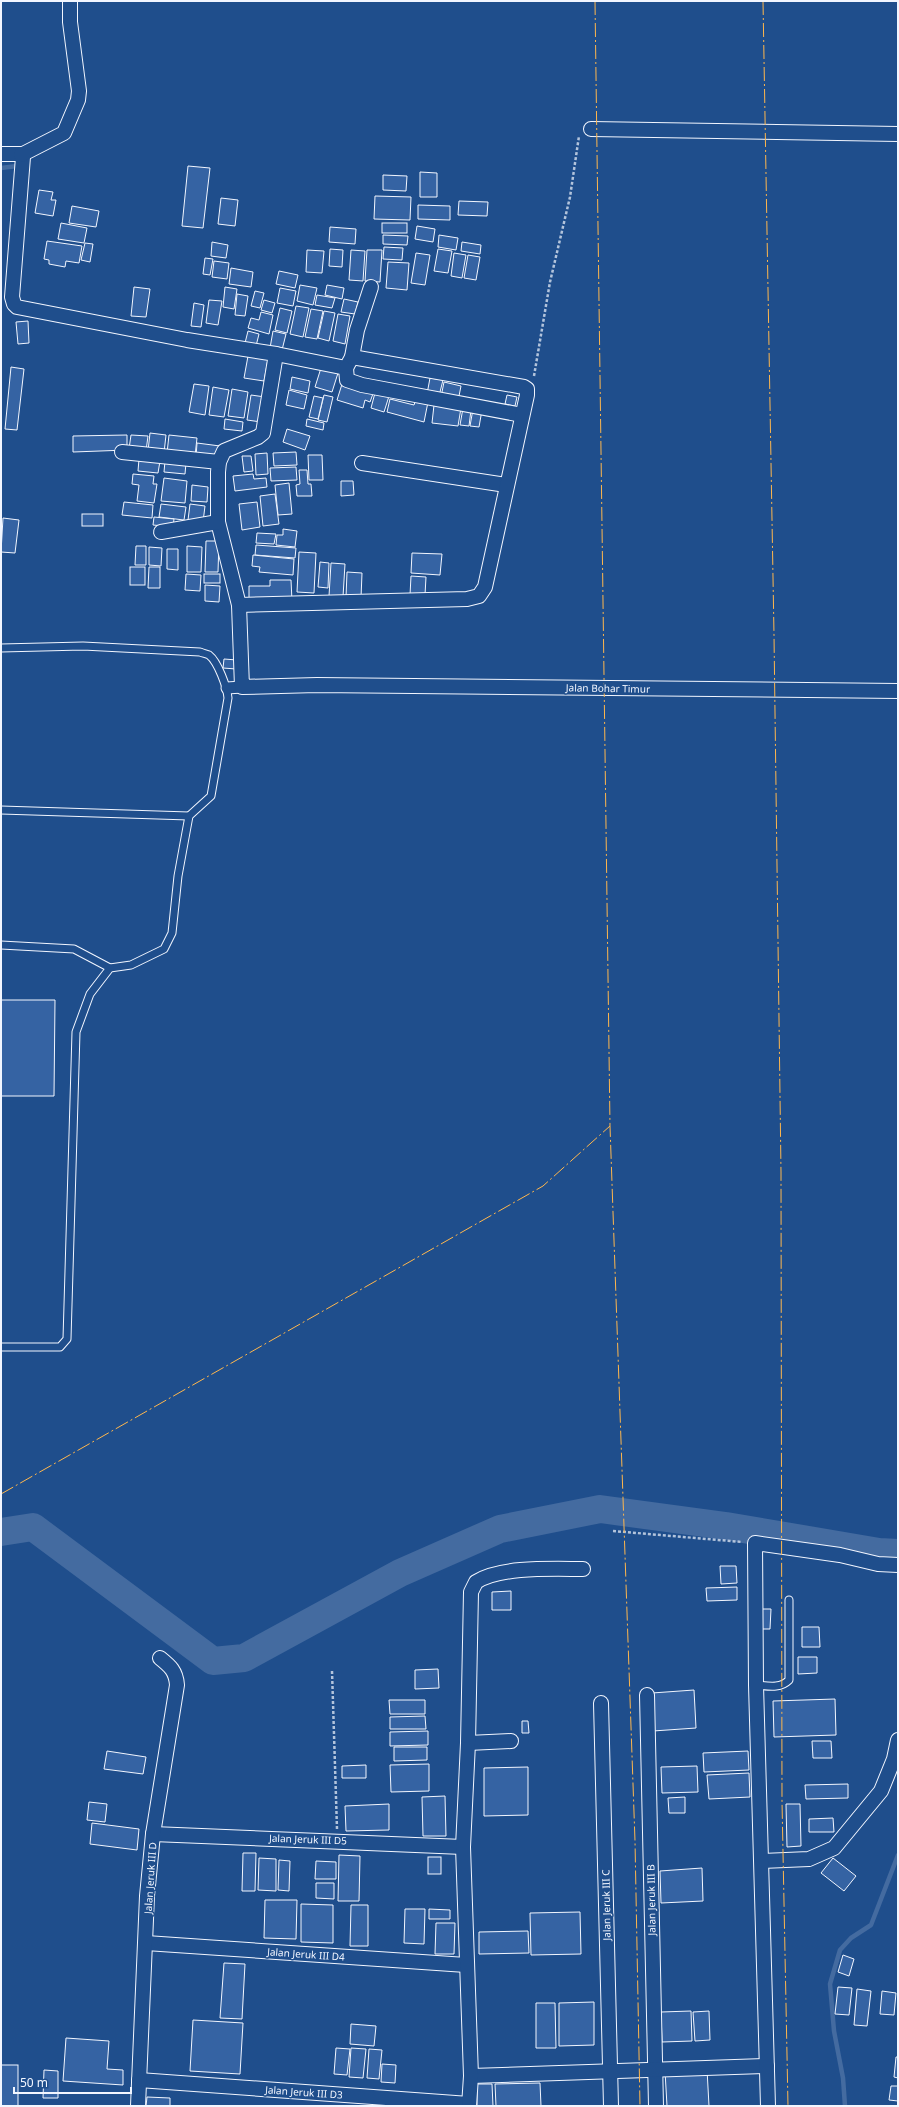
<svg xmlns="http://www.w3.org/2000/svg" width="899" height="2107" viewBox="0 0 899 2107" font-family="'Noto Sans',sans-serif">
<rect width="100%" height="100%" fill="#1f4e8c"/>
<g fill="none" stroke-linecap="round" stroke-linejoin="round">
<g stroke="#446ba0" stroke-width="4.5">
<polyline points="1,168 17,166"/>
<polyline points="845,2106 843,2078 834,2031 830,1984 840,1950 851,1938 871,1925 898,1855"/>
</g>
<polyline stroke="#446ba0" stroke-width="28" points="1,1532 33,1527 213,1661 244,1658 400,1573 500,1529 600,1509 726,1526 879,1552 898,1553"/>
</g>
<g fill="#3563a3" stroke="#f2f6ff">
<polygon points="188,166 210,168 203,228 182,226"/>
<polygon points="420,172 437,173 437,197 420,197"/>
<polygon points="383,175 407,176 406,191 383,190"/>
<polygon points="39,190 53,192 51,200 56,200 53,216 35,213"/>
<polygon points="375,196 411,197 410,220 374,219"/>
<polygon points="221,198 238,200 235,226 218,224"/>
<polygon points="459,201 488,202 487,216 458,215"/>
<polygon points="418,205 450,206 450,220 418,219"/>
<polygon points="72,206 99,211 96,227 69,223"/>
<polygon points="61,223 87,228 84,243 58,239"/>
<rect x="382" y="223" width="25" height="10"/>
<polygon points="417,226 435,229 433,242 415,239"/>
<polygon points="330,227 356,229 355,244 329,242"/>
<polygon points="383,235 408,236 407,245 383,244"/>
<polygon points="439,235 458,238 456,250 438,247"/>
<polygon points="47,241 82,246 79,263 66,261 65,267 49,264 49,260 44,259"/>
<polygon points="212,242 228,245 226,258 211,256"/>
<polygon points="462,242 481,245 480,254 461,251"/>
<polygon points="85,243 93,244 90,262 81,260"/>
<polygon points="384,247 403,248 402,260 383,259"/>
<polygon points="330,249 343,250 342,267 329,266"/>
<polygon points="438,249 452,251 448,273 434,271"/>
<polygon points="307,250 324,251 322,273 306,272"/>
<polygon points="351,250 365,251 363,281 349,280"/>
<polygon points="367,250 382,250 380,282 365,281"/>
<polygon points="416,253 430,255 425,285 411,283"/>
<polygon points="454,253 466,255 462,278 451,276"/>
<polygon points="468,255 480,257 476,280 464,278"/>
<polygon points="205,258 213,259 210,275 203,274"/>
<polygon points="214,261 229,263 227,279 212,277"/>
<polygon points="388,262 409,263 407,290 386,288"/>
<polygon points="231,268 253,272 251,287 229,284"/>
<polygon points="279,271 298,275 295,288 276,284"/>
<polygon points="300,285 317,288 313,305 297,301"/>
<polygon points="327,285 344,288 342,299 325,295"/>
<polygon points="134,287 150,289 146,317 131,316"/>
<polygon points="225,287 237,289 234,309 223,307"/>
<polygon points="280,288 296,291 293,306 277,303"/>
<polygon points="255,291 264,293 260,308 251,306"/>
<polygon points="237,294 248,296 245,316 235,315"/>
<polygon points="317,295 335,298 332,308 315,305"/>
<polygon points="344,299 358,302 355,314 341,312"/>
<polygon points="209,300 222,301 218,325 206,323"/>
<polygon points="264,300 275,303 272,313 261,310"/>
<polygon points="194,303 204,305 201,327 191,326"/>
<polygon points="296,306 309,308 303,337 290,334"/>
<polygon points="280,308 292,311 287,333 275,330"/>
<polygon points="311,309 323,311 317,339 305,337"/>
<polygon points="324,311 335,313 329,341 318,338"/>
<polygon points="261,312 273,315 269,334 248,328 251,318 259,320"/>
<polygon points="338,314 350,316 345,344 333,341"/>
<polygon points="28,321 29,343 18,344 16,322"/>
<polygon points="248,331 259,334 256,346 245,343"/>
<polygon points="273,331 286,334 282,350 270,348"/>
<polygon points="248,356 268,359 264,381 244,378"/>
<polygon points="11,367 24,369 17,430 5,429"/>
<polygon points="321,368 338,373 332,392 315,387"/>
<polygon points="292,377 310,381 308,393 290,389"/>
<polygon points="430,378 443,380 439,396 427,394"/>
<polygon points="343,381 374,391 370,402 365,400 363,408 337,400"/>
<polygon points="444,382 461,386 458,401 441,397"/>
<polygon points="194,384 209,386 205,415 189,412"/>
<polygon points="213,387 229,390 224,417 209,415"/>
<polygon points="232,389 248,392 244,418 228,416"/>
<polygon points="376,389 390,393 384,412 371,408"/>
<polygon points="289,390 307,395 304,409 286,405"/>
<polygon points="251,395 265,397 261,422 247,420"/>
<polygon points="324,395 333,397 327,422 318,420"/>
<polygon points="507,395 517,397 515,406 505,404"/>
<polygon points="314,396 323,398 318,419 309,417"/>
<polygon points="390,399 414,405 416,399 428,402 424,422 387,412"/>
<polygon points="434,405 461,408 458,426 432,423"/>
<polygon points="463,408 471,410 469,426 460,425"/>
<polygon points="473,409 482,410 479,427 470,426"/>
<polygon points="225,419 243,422 242,431 224,429"/>
<polygon points="307,419 324,423 323,430 306,426"/>
<polygon points="287,429 310,436 305,450 283,442"/>
<polygon points="150,433 166,435 164,453 148,451"/>
<polygon points="127,435 127,450 73,452 73,436"/>
<polygon points="131,435 148,436 146,451 129,449"/>
<polygon points="169,435 197,438 195,456 167,453"/>
<polygon points="197,443 220,446 219,460 196,457"/>
<polygon points="296,452 297,465 274,466 273,453"/>
<polygon points="267,453 268,474 256,475 255,454"/>
<polygon points="308,455 322,455 323,480 309,480"/>
<polygon points="242,456 251,456 253,471 244,472"/>
<polygon points="139,459 160,461 158,473 138,471"/>
<polygon points="165,461 186,463 185,474 164,472"/>
<polygon points="296,467 297,480 271,481 270,468"/>
<polygon points="299,470 307,470 308,484 311,484 312,496 297,496 296,485 300,484"/>
<polygon points="133,474 154,476 153,484 157,484 154,503 137,501 139,485 132,484"/>
<polygon points="253,474 254,479 266,478 267,487 235,491 233,476"/>
<polygon points="164,478 187,481 185,503 161,501"/>
<polygon points="341,481 353,481 354,495 341,496"/>
<polygon points="289,483 292,514 278,515 275,485"/>
<polygon points="192,485 208,487 207,502 191,501"/>
<polygon points="275,494 279,524 263,526 260,496"/>
<polygon points="124,502 153,505 152,518 122,515"/>
<polygon points="257,502 260,527 242,530 239,504"/>
<polygon points="161,504 186,507 184,520 159,517"/>
<polygon points="190,504 205,506 203,522 188,520"/>
<rect x="82" y="514" width="21" height="12"/>
<polygon points="154,517 174,519 173,527 153,525"/>
<polygon points="3,518 19,520 15,553 1,552"/>
<polygon points="283,529 297,531 295,547 276,545 277,535 283,535"/>
<polygon points="257,533 276,534 274,544 256,543"/>
<polygon points="206,541 219,541 218,572 205,572"/>
<polygon points="256,545 296,548 295,558 255,555"/>
<polygon points="136,546 146,546 146,565 135,565"/>
<polygon points="187,546 202,547 201,572 187,572"/>
<polygon points="149,547 162,548 161,566 149,565"/>
<polygon points="167,549 178,549 178,570 167,569"/>
<polygon points="299,552 316,553 314,593 297,592"/>
<polygon points="412,553 442,554 440,575 411,573"/>
<polygon points="253,555 294,559 293,575 259,572 260,567 252,566"/>
<polygon points="320,562 329,563 328,588 318,587"/>
<polygon points="331,563 345,564 343,597 329,596"/>
<rect x="130" y="567" width="15" height="18"/>
<polygon points="149,567 160,567 160,588 148,588"/>
<polygon points="347,572 362,573 361,598 346,597"/>
<polygon points="186,574 201,575 200,591 185,590"/>
<rect x="204" y="574" width="16" height="9"/>
<polygon points="411,576 426,577 425,595 410,595"/>
<polygon points="270,580 291,580 292,601 249,601 249,586 270,586"/>
<polygon points="205,585 220,586 219,602 205,601"/>
<polygon points="224,659 237,660 236,669 223,668"/>
<polygon points="1,1000 55,1000 54,1096 1,1096"/>
<polygon points="720,1566 736,1566 737,1583 721,1584"/>
<polygon points="737,1587 737,1600 707,1601 706,1588"/>
<polygon points="511,1591 511,1610 492,1610 492,1592"/>
<polygon points="762,1609 771,1609 770,1629 762,1629"/>
<polygon points="802,1627 819,1627 820,1647 802,1647"/>
<polygon points="798,1657 817,1657 817,1673 798,1674"/>
<polygon points="438,1669 439,1688 415,1689 415,1670"/>
<polygon points="694,1690 696,1728 653,1731 652,1693"/>
<polygon points="835,1699 836,1735 774,1737 773,1701"/>
<polygon points="389,1700 425,1700 425,1714 390,1714"/>
<polygon points="425,1716 426,1729 390,1729 390,1717"/>
<polygon points="522,1721 528,1721 529,1733 522,1733"/>
<polygon points="428,1731 428,1745 390,1746 390,1732"/>
<polygon points="812,1741 831,1741 832,1758 813,1758"/>
<polygon points="394,1747 427,1747 427,1760 394,1761"/>
<polygon points="107,1751 146,1757 143,1774 104,1769"/>
<polygon points="748,1751 749,1770 704,1772 703,1753"/>
<polygon points="429,1764 429,1791 391,1792 390,1765"/>
<polygon points="366,1765 366,1778 342,1778 342,1766"/>
<polygon points="697,1766 698,1792 662,1793 661,1767"/>
<polygon points="528,1767 528,1815 484,1816 484,1768"/>
<polygon points="749,1773 750,1797 709,1799 707,1775"/>
<polygon points="848,1784 848,1798 806,1799 805,1785"/>
<polygon points="445,1796 446,1836 423,1836 422,1797"/>
<polygon points="685,1797 685,1813 669,1813 668,1798"/>
<polygon points="89,1802 107,1804 105,1822 87,1820"/>
<polygon points="389,1804 389,1830 346,1831 345,1806"/>
<polygon points="786,1804 800,1804 801,1846 787,1847"/>
<polygon points="833,1818 834,1832 809,1832 809,1819"/>
<polygon points="92,1823 139,1829 137,1850 90,1844"/>
<polygon points="243,1853 256,1853 255,1891 242,1891"/>
<polygon points="339,1855 360,1856 359,1901 338,1901"/>
<rect x="428" y="1857" width="13" height="17"/>
<polygon points="259,1858 276,1859 276,1891 258,1890"/>
<polygon points="833,1858 856,1876 844,1891 821,1873"/>
<polygon points="279,1860 290,1861 289,1891 278,1890"/>
<polygon points="316,1861 336,1862 336,1879 315,1879"/>
<polygon points="702,1868 703,1901 661,1903 660,1871"/>
<polygon points="316,1883 334,1883 334,1899 316,1898"/>
<polygon points="265,1900 297,1900 296,1939 264,1938"/>
<polygon points="301,1904 333,1905 333,1943 301,1942"/>
<polygon points="351,1905 368,1905 368,1946 350,1946"/>
<polygon points="405,1909 425,1909 424,1944 404,1943"/>
<polygon points="429,1909 450,1910 450,1919 429,1919"/>
<polygon points="580,1912 581,1954 531,1955 530,1913"/>
<polygon points="436,1923 455,1923 454,1954 435,1954"/>
<polygon points="528,1931 529,1953 479,1954 479,1932"/>
<polygon points="843,1955 854,1959 849,1976 838,1972"/>
<polygon points="224,1963 245,1964 242,2019 220,2018"/>
<polygon points="838,1987 852,1988 849,2015 835,2014"/>
<polygon points="857,1989 871,1991 867,2026 854,2025"/>
<polygon points="882,1991 896,1993 894,2015 880,2014"/>
<polygon points="594,2002 594,2045 559,2046 559,2003"/>
<polygon points="536,2003 555,2003 556,2048 536,2048"/>
<polygon points="691,2011 692,2041 662,2042 661,2012"/>
<polygon points="709,2011 710,2040 695,2041 693,2012"/>
<polygon points="193,2020 243,2023 240,2074 190,2071"/>
<polygon points="351,2024 376,2026 374,2046 350,2044"/>
<polygon points="66,2038 109,2041 107,2069 123,2070 123,2085 63,2081"/>
<polygon points="336,2048 350,2049 347,2075 334,2074"/>
<polygon points="351,2048 366,2049 363,2078 349,2077"/>
<polygon points="369,2049 382,2050 379,2079 367,2078"/>
<polygon points="896,2057 898,2057 898,2078 894,2077"/>
<polygon points="382,2064 396,2065 395,2083 381,2082"/>
<rect x="1" y="2065" width="17" height="41"/>
<polygon points="707,2069 709,2106 667,2106 665,2071"/>
<polygon points="44,2070 58,2071 58,2098 43,2098"/>
<polygon points="540,2083 541,2106 496,2106 495,2084"/>
<polygon points="477,2084 492,2084 493,2106 477,2106"/>
<polygon points="891,2086 898,2086 898,2101 889,2100"/>
<polygon points="147,2097 170,2098 170,2106 146,2106"/>
</g>
<g fill="none" stroke-linecap="round" stroke-linejoin="round">
<defs>
<g id="service">
<path d="M1,648L83,646L200,652C202,653 207,654 209,655C218,662 227,687 228,698L211,796L189,816L178,876L172,933L164,949L131,965L110,968L90,994L76,1032L67,1339L60,1347H1"/>
<polyline points="1,810 189,816"/>
<polyline points="1,945 74,949 110,968"/>
<path d="M756,1685C768,1686 780,1689 789,1680V1600"/>
</g>
<polyline id="pedestrian" points="227,688 242,687"/>
<g id="minor">
<polyline points="591,129 898,134"/>
<polyline points="1,154 20,154 23,157 12,297 14,304 17,307 187,340 276,354 263,433 258,437 224,451 219,462 218,472 218,522 239,605 242,687 317,685 898,691"/>
<polyline points="21,155 64,133 78,100 79,91 70,22 70,1"/>
<polyline points="276,354 346,368 352,357 357,330 371,287"/>
<polyline points="346,368 347,380 362,385 522,415"/>
<polyline points="122,452 219,462"/>
<polyline points="362,463 506,485"/>
<polyline points="161,532 218,522"/>
<polyline points="239,605 467,599 479,596 485,587 527,395 527,389 524,387 352,357"/>
<polyline points="647,1695 656,2106"/>
<polyline points="601,1703 611,2106"/>
<polyline points="468,1743 511,1741"/>
<polyline points="153,1834 463,1847"/>
<polyline points="762,1861 809,1859 834,1848 881,1791 894,1759 898,1740"/>
<polyline points="146,1943 466,1965"/>
<polyline points="471,2076 767,2066"/>
<polyline points="139,2080 469,2104"/>
<path d="M138,2106L147,1896L153,1834L177,1685C176,1671 170,1666 160,1658"/>
<path d="M469,2106L471,2076L463,1847L468,1743L471,1592L476,1582C500,1566 555,1569 583,1569"/>
<polyline points="768,2106 756,1685 755,1543 840,1555 878,1564 898,1565"/>
</g>
</defs>
<use href="#service" stroke="#f2f6ff" stroke-width="9"/>
<use href="#pedestrian" stroke="#f2f6ff" stroke-width="13"/>
<use href="#minor" stroke="#f2f6ff" stroke-width="16"/>
<g stroke="#b3c4dc" stroke-width="2.5" stroke-dasharray="3 2" stroke-linecap="butt">
<polyline points="534,376 550,282 570,197 579,136"/>
<polyline points="613,1531 742,1542"/>
<polyline points="332,1671 337,1829"/>
</g>
<use href="#service" stroke="#1f4e8c" stroke-width="7"/>
<use href="#pedestrian" stroke="#1f4e8c" stroke-width="11"/>
<use href="#minor" stroke="#1f4e8c" stroke-width="14"/>
<g stroke="#ffb74d" stroke-width="1" stroke-dasharray="14 3 2 3" stroke-linecap="butt">
<polyline points="595,1 610,1126 635,1841 640,2106"/>
<polyline points="763,1 774,635 781,1172 782,1801 788,2106"/>
<polyline points="1,1494 543,1186 610,1126"/>
</g>
</g>
<g text-anchor="middle" stroke-width="3" stroke-linejoin="round" paint-order="stroke">
<g font-size="10" fill="#f2f6ff" stroke="#1f4e8c">
<text transform="translate(608 688) rotate(1)" y="4">Jalan Bohar Timur</text>
<text transform="translate(308 1839) rotate(2)" y="4">Jalan Jeruk III D5</text>
<text transform="translate(150 1878) rotate(-86)" y="4">Jalan Jeruk III D</text>
<text transform="translate(651 1900) rotate(-91)" y="4">Jalan Jeruk III B</text>
<text transform="translate(606 1905) rotate(-91)" y="4">Jalan Jeruk III C</text>
<text transform="translate(306 1954) rotate(4)" y="4">Jalan Jeruk III D4</text>
<text transform="translate(304 2092) rotate(4)" y="4">Jalan Jeruk III D3</text>
</g>
</g>
<rect width="899" height="2107" fill="none" stroke="#f2f6ff" stroke-width="4"/>
<path d="M14 2087v6h117v-6" fill="none" stroke="#f2f6ff" stroke-width="2"/>
<text x="20" y="2087" font-size="12" fill="#f2f6ff" stroke="#1f4e8c" stroke-width="3" paint-order="stroke">50 m</text>
</svg>
